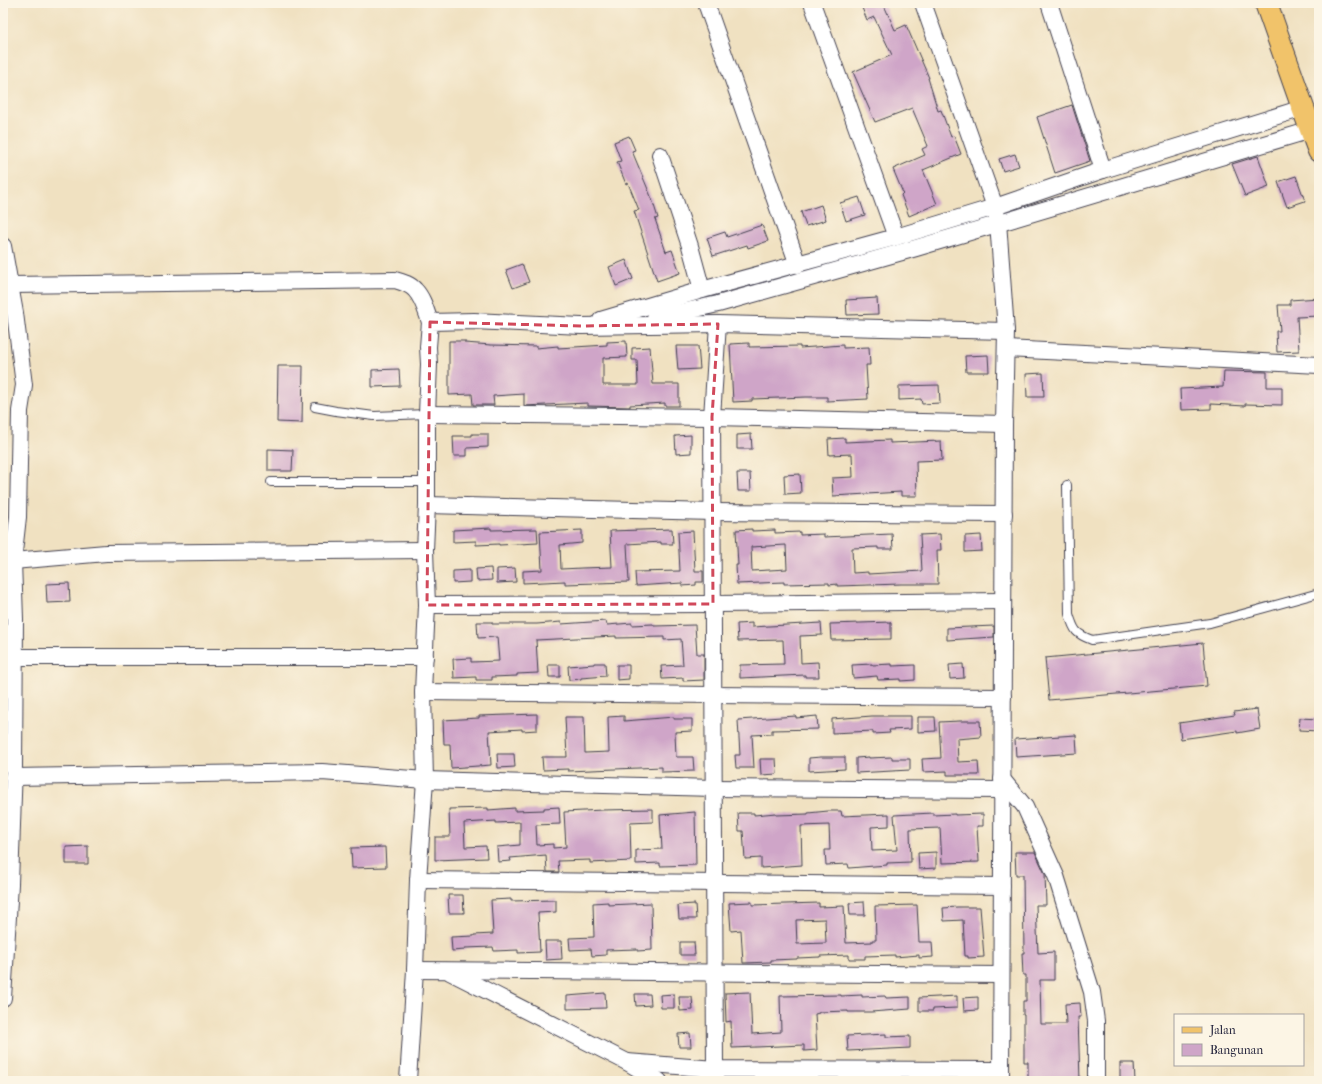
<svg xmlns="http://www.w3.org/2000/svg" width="1322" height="1084" viewBox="0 0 1322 1084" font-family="'IM FELL French Canon',serif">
<rect width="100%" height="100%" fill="#fcf5e5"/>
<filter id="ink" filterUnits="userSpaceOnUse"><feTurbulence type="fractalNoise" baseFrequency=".025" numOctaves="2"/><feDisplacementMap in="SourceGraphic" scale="8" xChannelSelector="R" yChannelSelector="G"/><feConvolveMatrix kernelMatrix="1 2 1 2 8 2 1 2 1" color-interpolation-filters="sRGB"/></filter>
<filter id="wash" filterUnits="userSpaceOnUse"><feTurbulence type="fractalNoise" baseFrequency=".012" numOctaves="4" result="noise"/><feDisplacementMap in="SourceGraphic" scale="16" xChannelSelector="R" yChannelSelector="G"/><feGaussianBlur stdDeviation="0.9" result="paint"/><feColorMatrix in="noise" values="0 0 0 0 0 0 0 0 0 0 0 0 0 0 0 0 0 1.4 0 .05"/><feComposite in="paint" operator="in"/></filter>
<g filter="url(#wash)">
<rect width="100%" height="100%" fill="#f0e1c1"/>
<g id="blocks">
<g fill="#cfa5c8" fill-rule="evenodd">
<polygon points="860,3 883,3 895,30 906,25 929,78 928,78 938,111 941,110 951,137 954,136 961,154 923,170 937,204 909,216 901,195 903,193 893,169 925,155 922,149 928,146 912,108 875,122 853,72 892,55 874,17 867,20"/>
<polygon points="1072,105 1090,161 1055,173 1037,117"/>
<polygon points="629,136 635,150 632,151 652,199 658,218 655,219 666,252 672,250 680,273 657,281 634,211 639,210 628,183 626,184 617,162 621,161 614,142"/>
<polygon points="1015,154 1019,166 1003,171 999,159"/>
<polygon points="1258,156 1269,187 1245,196 1232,164"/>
<polygon points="1296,176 1305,201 1287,207 1278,182"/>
<polygon points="859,197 865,215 846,221 840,203"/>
<polygon points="821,205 826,220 806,226 801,212"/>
<polygon points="762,225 768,241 748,248 747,245 713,256 707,238 725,232 727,237"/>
<polygon points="626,260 633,279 616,286 609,267"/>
<polygon points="522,264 529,282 513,288 506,270"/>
<polygon points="877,298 878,314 847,315 846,300"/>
<polygon points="1319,298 1319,316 1297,317 1299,351 1277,352 1276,331 1280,331 1278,305 1290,305 1290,300"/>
<polygon points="449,341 465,341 465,343 491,345 536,346 536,348 558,346 558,348 607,345 607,342 626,341 627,357 603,358 603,385 638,385 637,360 632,360 632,348 650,347 653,384 679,384 679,406 665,406 665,403 630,405 630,407 588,406 588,403 524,406 524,394 493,396 494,405 473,405 472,394 449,395"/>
<polygon points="749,343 749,347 800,346 800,348 843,345 843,348 869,347 870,365 866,365 868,399 827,401 827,397 806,397 752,399 752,401 733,402 730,344"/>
<polygon points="676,346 698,346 700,369 678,370"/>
<polygon points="988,355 989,372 966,372 965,356"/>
<polygon points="278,366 303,366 302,423 277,422"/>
<polygon points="399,369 400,386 372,387 372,370"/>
<polygon points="1224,371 1267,372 1267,387 1282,387 1282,405 1245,404 1245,406 1211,404 1211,409 1181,410 1180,389 1223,387"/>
<polygon points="1043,373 1044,397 1027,397 1026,374"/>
<polygon points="939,385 940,403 922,404 921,399 899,400 899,386"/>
<polygon points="472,434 488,434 488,447 467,448 467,456 454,456 453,436 472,436"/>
<polygon points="751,434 752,449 737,449 737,435"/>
<polygon points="691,435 691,453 676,454 675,436"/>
<polygon points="845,438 845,442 890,440 890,443 941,441 942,460 916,461 917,496 901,496 901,492 833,496 832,478 853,477 852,454 829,455 828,439"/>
<polygon points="268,449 293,450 292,471 268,471"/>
<polygon points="737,473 750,473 751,491 738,491"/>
<polygon points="800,474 801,493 785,494 784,475"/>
<polygon points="491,528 491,530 537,529 538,543 499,545 499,544 476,545 476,541 453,542 453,530"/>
<polygon points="672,529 673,544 661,544 661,542 627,544 629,582 565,584 565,581 523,583 523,571 542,570 540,532 582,530 582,543 560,545 561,569 582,568 612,567 610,531"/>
<path d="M752,529V531L775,530V533L800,532V535L824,534V537L892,534L893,549H878V547L852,548L853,573L868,572V574L922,571L920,535L940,534L941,550H937L938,584H901L837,586V584L829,585V583L784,584V582L737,584L736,565H738L736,530ZM786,545L787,569L752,571L751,547Z"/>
<polygon points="693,531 695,571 703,571 703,582 696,582 696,585 682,586 682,583 636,586 635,572 680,571 678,532"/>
<polygon points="981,535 982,551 965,552 965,536"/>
<polygon points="491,568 492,580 477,581 476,569"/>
<polygon points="515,568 516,582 497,583 497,569"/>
<polygon points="470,570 470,582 453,583 453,571"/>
<polygon points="69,583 70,602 47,603 46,584"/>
<polygon points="606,621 607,625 632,623 632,625 653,624 654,626 695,625 697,654 704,654 704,680 683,681 683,678 662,679 661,666 683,665 681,639 664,640 664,637 616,638 616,636 536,640 538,673 517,674 517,676 492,677 492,680 476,680 476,677 454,678 453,659 471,658 471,662 499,661 497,637 478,638 477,622 492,622 492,624 537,624 561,622 561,624"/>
<polygon points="891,622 891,639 831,640 830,624"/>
<polygon points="752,623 752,627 821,623 822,635 800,636 801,663 818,662 819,677 805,677 805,675 740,678 740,665 784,664 783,640 738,641 737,624"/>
<polygon points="994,626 994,637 947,640 947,628"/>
<polygon points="1203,643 1207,686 1049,700 1045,658"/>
<polygon points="594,663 605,663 606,676 581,678 581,679 569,680 568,666 594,664"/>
<polygon points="872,664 872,665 892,664 892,666 915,665 915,680 900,681 900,679 878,680 877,676 853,678 852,665"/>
<polygon points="963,664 964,678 950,679 949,665"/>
<polygon points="548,665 560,665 560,677 549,677"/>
<polygon points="617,665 629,665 629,679 617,680"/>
<polygon points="1257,709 1260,729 1237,733 1237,731 1181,739 1179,723 1235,715 1234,712"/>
<polygon points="537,714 537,730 522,731 522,729 489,731 491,765 451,768 450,744 444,744 443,720 479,718 479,716"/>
<polygon points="624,716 624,721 674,717 674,719 692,719 692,731 675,732 676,757 693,757 694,771 662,772 662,767 568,771 568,769 543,770 542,757 567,757 565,717 584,717 585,753 609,752 608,717"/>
<polygon points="796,716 796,718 817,716 818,729 772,730 772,734 752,735 754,768 736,768 735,755 740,755 738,720"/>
<polygon points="872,716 911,716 911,729 889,730 890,733 873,734 873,731 832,733 832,719"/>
<polygon points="918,717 935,717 936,731 918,732"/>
<polygon points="1300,718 1319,719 1319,731 1299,730"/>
<polygon points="960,721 980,721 981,737 957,739 958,762 978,761 979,775 947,775 947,771 923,772 922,759 941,758 939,722"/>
<polygon points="1076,735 1077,753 1016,757 1015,739"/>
<polygon points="497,754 514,754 515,767 498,768"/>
<polygon points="821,757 845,757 845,769 809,771 809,758"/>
<polygon points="869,757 869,758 892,757 892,759 910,759 910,770 856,773 856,758"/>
<polygon points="760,759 776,759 777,774 761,775"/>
<polygon points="559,807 560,824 536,825 537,845 553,844 553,848 566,847 564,812 603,810 653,809 653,822 630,823 631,861 590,863 590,860 558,861 559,872 547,872 546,855 510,858 511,861 498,862 497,847 520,845 520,822 496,823 496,821 464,823 465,847 486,846 487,858 435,860 435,837 450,837 449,809 488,808 488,810 515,808 515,811 544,810 544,808"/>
<polygon points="828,811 841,811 842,816 889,814 889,826 871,827 872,851 897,850 894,815 933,813 933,815 955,814 955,815 983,814 983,826 977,826 979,862 942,863 940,828 910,829 911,862 887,863 887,865 849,868 848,864 826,865 825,850 830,850 829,825 801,826 802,865 761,868 761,858 745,859 743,831 739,831 738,813 754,813 754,815 776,813 776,815 808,814 808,813"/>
<polygon points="695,812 696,865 660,866 660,863 636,864 636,850 662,849 660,815"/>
<polygon points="88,846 88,864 66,864 66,847"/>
<polygon points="385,847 386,867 352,868 351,848"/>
<polygon points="936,852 936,868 919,869 918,853"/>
<polygon points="1015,852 1035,852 1045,874 1046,905 1036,905 1038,953 1054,952 1054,980 1040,980 1041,1024 1066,1024 1065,1004 1080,1003 1081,1017 1078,1017 1080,1081 1028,1081 1028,1062 1024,1062 1024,1015 1023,1015 1023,1001 1026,1001 1026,975 1023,975 1022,953 1024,953 1023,875 1016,875"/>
<polygon points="448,895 463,895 464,913 449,913"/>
<polygon points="511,899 511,901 556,900 556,912 538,913 540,952 518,953 518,950 494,951 493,947 465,948 465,950 452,951 451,937 474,936 474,935 493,934 491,900"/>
<polygon points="608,902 608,905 651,903 652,950 637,951 637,949 606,950 606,955 592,956 591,949 570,950 569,938 594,937 593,903"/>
<path d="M752,902V905L819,903V907L844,906L846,943L872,942V940H876L875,906L917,905L919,942H932L933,957L919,958V955L895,957V955L865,956V959H849V955L820,956V957L797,958V959L771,960V962L743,963L741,930L731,931L729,903ZM825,919L826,943L797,944L796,920Z"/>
<polygon points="864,902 865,915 850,915 849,903"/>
<polygon points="695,904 696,919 679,919 678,905"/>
<polygon points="957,907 980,907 984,957 968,958 968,956 965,956 963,920 944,921 943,908"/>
<polygon points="545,941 561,941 562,959 546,960"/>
<polygon points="680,942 694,942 695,955 680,955"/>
<polygon points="750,992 752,1034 781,1032 780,996 841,995 841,996 862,995 862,997 885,996 886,998 910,997 910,1009 871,1012 848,1012 848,1011 819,1012 819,1013 815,1014 817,1050 804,1051 804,1045 732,1048 731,1021 726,1022 725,993"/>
<polygon points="605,993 606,1008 567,1009 567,996"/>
<polygon points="635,994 650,994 651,1005 636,1006"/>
<polygon points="674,994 674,1008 661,1008 660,995"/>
<polygon points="957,996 957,1008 933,1009 933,1011 919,1011 919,998"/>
<polygon points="679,997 692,997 693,1010 680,1011"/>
<polygon points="978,997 978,1010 964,1011 963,998"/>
<polygon points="690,1033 691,1047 679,1047 678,1034"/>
<polygon points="886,1034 886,1037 910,1036 910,1048 848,1051 847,1036"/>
<polygon points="1120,1063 1134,1063 1135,1081 1120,1081"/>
</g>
</g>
</g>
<g filter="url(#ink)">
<use href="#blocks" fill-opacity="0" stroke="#413f4f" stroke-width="1"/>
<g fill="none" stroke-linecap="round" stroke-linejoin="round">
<defs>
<g id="service">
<polyline points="315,407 336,411 374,416 427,414"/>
<polyline points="271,482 426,482"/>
<path d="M1067,485L1069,614C1074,631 1076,634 1092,640L1210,623L1319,593"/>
</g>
<g id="minor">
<polyline points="706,3 798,265"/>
<polyline points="812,3 896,237"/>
<polyline points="923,3 995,207 998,222 1006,331 1004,424 1001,1081"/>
<polyline points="1049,3 1103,170"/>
<polyline points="660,155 690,246 702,290"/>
<polyline points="3,246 15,313 24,385 20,411 18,517 13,561 15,619 14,766 10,884 3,998"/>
<path d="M10,285L395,280C402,282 410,284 415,290C423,298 426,311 430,322"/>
<polyline points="655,318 718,304 916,248 1311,130"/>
<polyline points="601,320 702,290 896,237 995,207 1103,170 1303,108"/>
<polyline points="1006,349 1319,365"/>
<polyline points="427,414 712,417 1004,424"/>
<polyline points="427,505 713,512 1004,514"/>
<polyline points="13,561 106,553 425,550"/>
<polyline points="427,605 713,604 1003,601"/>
<polyline points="15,657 425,657"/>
<polyline points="423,692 713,695 1003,697"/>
<polyline points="13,777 322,772 425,780 714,788 1002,790"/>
<polyline points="1002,779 1025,807 1056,876 1092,992 1096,1021 1096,1081"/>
<polyline points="418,880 1002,886"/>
<polyline points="415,970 1001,975"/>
<polyline points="450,972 627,1062 659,1081"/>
<polyline points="627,1062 715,1069 1001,1070"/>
<polyline points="715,1069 712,417 718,324"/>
<polyline points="408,1081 415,970 418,880 425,780 423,692 427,605 425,550 427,505 427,414 429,364 428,347 430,322 474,321 581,326 718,324 1006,331"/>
</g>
<polyline id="primary" points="1266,3 1303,108 1319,151"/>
</defs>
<use href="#service" stroke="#413f4f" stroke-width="10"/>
<use href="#minor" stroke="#413f4f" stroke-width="18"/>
<use href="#primary" stroke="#413f4f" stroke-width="24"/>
<use href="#service" stroke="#fff" stroke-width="8"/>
<use href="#minor" stroke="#fff" stroke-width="16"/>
<use href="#primary" stroke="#f1c36a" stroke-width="22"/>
</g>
</g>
<path fill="none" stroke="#d1495b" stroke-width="3" stroke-dasharray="8 5" stroke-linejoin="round" d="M430,322L581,326L718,324L712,417L713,604L427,605Z"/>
<rect width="1322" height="1084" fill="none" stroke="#fcf5e5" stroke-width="16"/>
<rect x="1174" y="1014" width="130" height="52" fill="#fcf5e5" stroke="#a5a1a1"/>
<rect x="1182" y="1027" width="20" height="6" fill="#f1c36a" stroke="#a5a1a1"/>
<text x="1210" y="1034" font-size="12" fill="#22223b">Jalan</text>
<rect x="1182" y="1044" width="20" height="12" fill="#cfa5c8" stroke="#a5a1a1"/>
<text x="1210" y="1054" font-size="12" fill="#22223b">Bangunan</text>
</svg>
